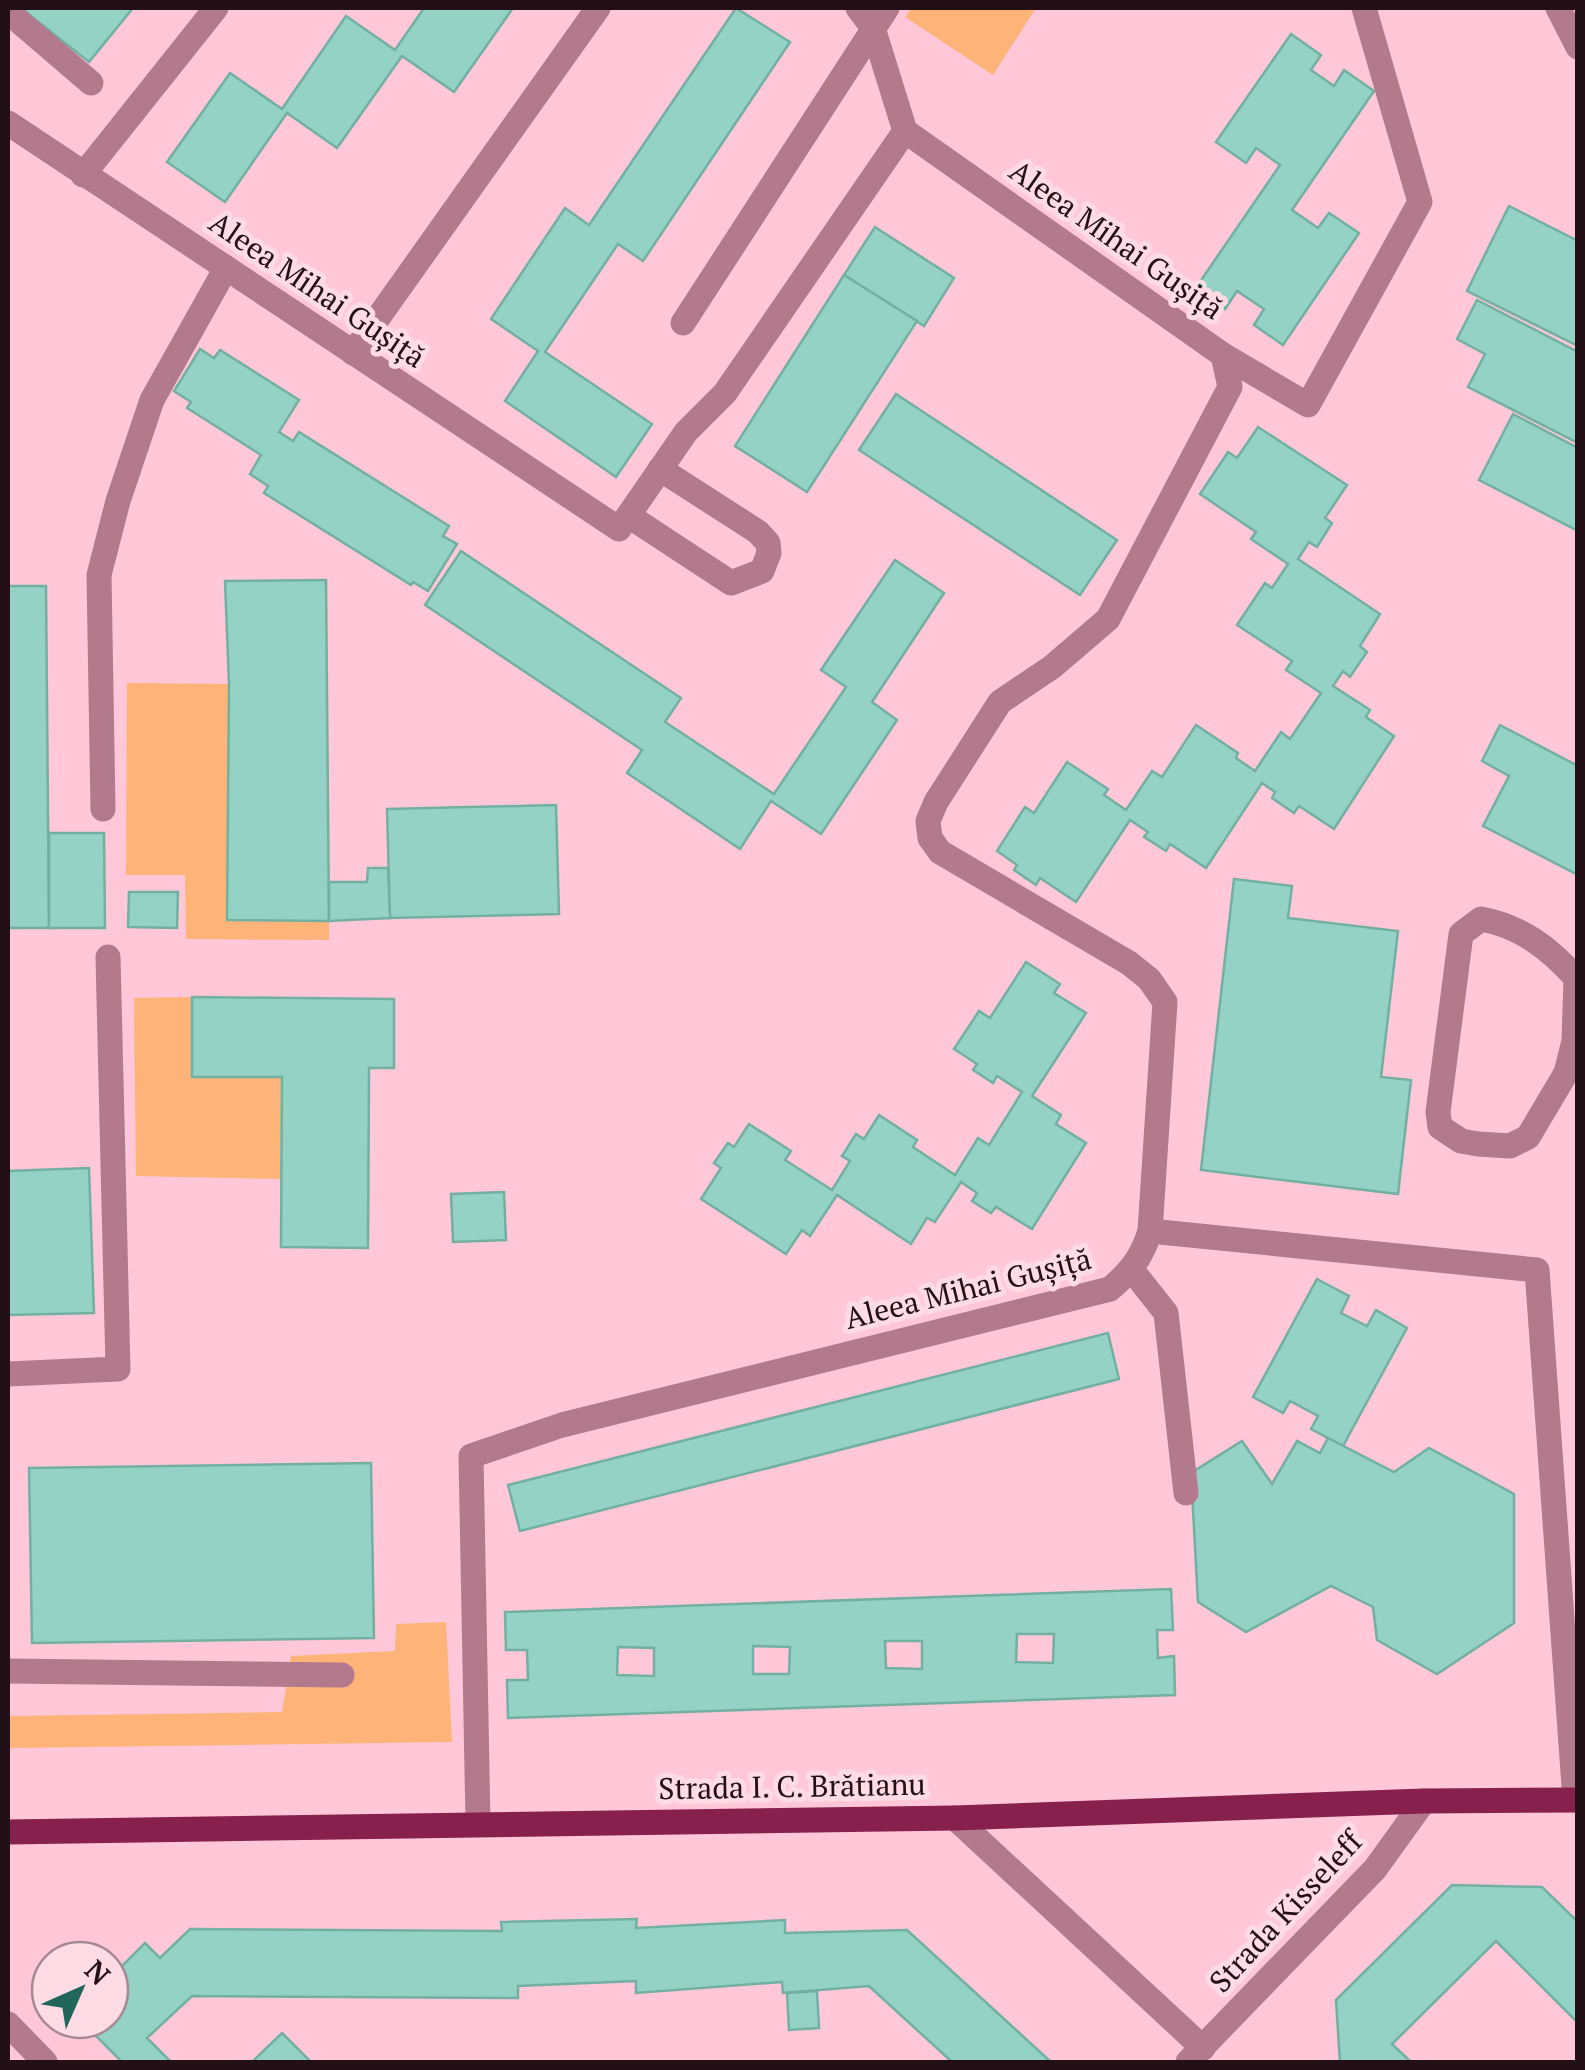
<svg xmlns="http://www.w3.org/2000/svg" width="1585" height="2070" viewBox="0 0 1585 2070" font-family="'PT Serif',serif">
<rect width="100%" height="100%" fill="#ffc7d8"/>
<g fill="#feb479">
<polygon points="911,8 1036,8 993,75 905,17"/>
<polygon points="127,683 229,684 227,920 329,921 329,940 186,939 185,875 126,875"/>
<polygon points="192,997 282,1077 281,1179 136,1176 134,998"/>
<polygon points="446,1622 452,1742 8,1748 8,1716 282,1712 291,1656 395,1651 396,1624"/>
</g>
<g fill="#93d2c4" stroke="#72b0a2" stroke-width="2.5" fill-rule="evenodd">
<polygon points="21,8 133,8 89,62"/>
<polygon points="424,8 513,8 454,92 402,56 337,148 287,113 225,202 167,162 230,73 282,109 346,16 395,50"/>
<polygon points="736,8 790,42 643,261 618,244 545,352 652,424 616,477 505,401 538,351 491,319 565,208 589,225"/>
<polygon points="1291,34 1321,55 1311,70 1334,86 1344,70 1374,91 1292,210 1318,228 1329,213 1359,233 1283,345 1254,325 1264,309 1237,291 1225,309 1195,289 1280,165 1256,148 1246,163 1216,142"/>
<polygon points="1509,206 1578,241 1578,346 1467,291"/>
<polygon points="875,227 954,278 924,326 844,275"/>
<polygon points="844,275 917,321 807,492 735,446"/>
<polygon points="1477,300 1578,352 1578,443 1468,387 1485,354 1457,339"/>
<polygon points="200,349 214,358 220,350 299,400 279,432 293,441 299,432 449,526 443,536 457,544 428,591 413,582 411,585 264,493 268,486 250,474 261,455 187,408 191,402 174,391"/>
<polygon points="896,394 1117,540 1080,595 859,450"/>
<polygon points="1513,414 1578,448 1578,531 1479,480"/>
<polygon points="1258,427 1347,485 1325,518 1332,523 1317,547 1309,542 1298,559 1380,614 1360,646 1367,652 1350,677 1343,671 1333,686 1370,710 1366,717 1394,736 1334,829 1299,806 1294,813 1272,798 1275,792 1262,783 1206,868 1170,844 1166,851 1144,837 1148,832 1130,820 1076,902 1040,878 1036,885 1014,870 1017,865 997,851 1025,807 1034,813 1067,762 1108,789 1104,795 1126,810 1152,771 1162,777 1196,725 1238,753 1236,758 1255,771 1281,732 1290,739 1321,693 1286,670 1292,661 1237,625 1265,583 1272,588 1288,564 1251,539 1256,532 1200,494 1228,452 1237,458"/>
<polygon points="461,551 681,698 665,722 774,794 846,687 821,670 895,560 944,593 872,702 897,720 821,834 771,801 740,849 627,773 642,750 425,605"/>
<polygon points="326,580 329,921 227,920 229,684 225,581"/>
<polygon points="8,586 46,586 49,928 8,928"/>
<polygon points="1500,725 1578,766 1578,875 1483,826 1509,776 1482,761"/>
<polygon points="556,805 559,914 390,918 387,809"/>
<polygon points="49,833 104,833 105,928 49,928"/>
<polygon points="368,868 388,868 390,918 329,921 329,882 367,882"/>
<polygon points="1234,879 1292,886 1288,918 1398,931 1381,1077 1411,1080 1398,1194 1201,1170"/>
<polygon points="129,892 178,892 177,928 128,927"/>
<polygon points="1026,962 1060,984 1054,993 1086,1013 1032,1096 1061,1115 1056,1124 1086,1143 1032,1229 996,1207 991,1213 972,1201 977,1193 961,1182 935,1222 927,1218 911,1244 837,1195 810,1236 802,1230 786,1254 701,1199 721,1168 714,1163 728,1143 734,1147 749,1124 791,1151 785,1160 832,1190 850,1161 842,1156 856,1134 864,1139 879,1115 917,1140 913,1147 955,1175 978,1138 989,1145 1022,1092 997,1076 993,1083 973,1070 977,1064 954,1049 979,1011 990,1018"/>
<polygon points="192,997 394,999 394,1068 369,1068 368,1248 281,1247 282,1077 192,1077"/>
<polygon points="89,1168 94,1313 8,1315 8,1171"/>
<polygon points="504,1192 506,1240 453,1242 451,1194"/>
<polygon points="1317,1279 1349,1296 1341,1313 1367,1326 1376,1310 1407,1328 1343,1446 1311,1429 1318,1416 1290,1401 1283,1413 1253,1397"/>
<polygon points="1108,1333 1119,1379 520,1531 508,1485"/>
<polygon points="1328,1438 1394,1472 1429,1448 1514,1494 1514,1623 1437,1674 1377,1640 1373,1607 1331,1586 1246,1632 1198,1602 1191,1473 1242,1441 1272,1484 1297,1441 1320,1453"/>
<polygon points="371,1463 374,1638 32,1643 29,1468"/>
<path d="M1171,1589L1173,1630H1157L1158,1658L1174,1656L1175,1695L508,1718L507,1680H528L527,1650H506L505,1612ZM1017,1634H1054L1053,1663L1016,1662ZM885,1641H922V1669L886,1668ZM753,1646L790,1647L789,1674H753ZM618,1647L654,1648V1676L617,1675Z"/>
<polygon points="1452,1885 1542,1887 1578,1922 1578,2023 1496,1941 1392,2044 1411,2062 1340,2062 1336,2000"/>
<polygon points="637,1919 636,1928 785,1920 785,1933 907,1930 1051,2062 952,2062 869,1986 783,1993 782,1982 636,1993 636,1981 518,1986 518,1998 192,1996 147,2038 171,2062 122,2062 80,2020 110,2020 110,1978 145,1943 160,1958 190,1929 502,1931 501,1922"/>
<polygon points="817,1991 819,2028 789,2030 787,1993"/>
<polygon points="282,2033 311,2062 252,2062"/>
</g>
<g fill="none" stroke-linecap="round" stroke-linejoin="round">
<g stroke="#b3798c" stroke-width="25">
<polyline points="858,8 873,28 905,131"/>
<polyline points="1558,8 1578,47"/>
<polyline points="8,12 91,83"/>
<polyline points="83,175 216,8"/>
<polyline points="683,323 887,8"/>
<polyline points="353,353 598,8"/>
<polyline points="1223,355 1308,405 1420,202 1364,8"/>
<polyline points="629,516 731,583 762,571 769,553 768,543 758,532 660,469"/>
<polyline points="103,809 99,575 118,501 152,400 226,268"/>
<path d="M1481,919C1521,926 1550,949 1576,978L1574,1041L1566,1073L1528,1137L1510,1146L1478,1144L1461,1141L1440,1127L1438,1112L1461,934Z"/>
<polyline points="1150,1231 1537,1270 1575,1800"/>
<polyline points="1132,1270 1166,1313 1186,1493"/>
<polyline points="8,1374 118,1369 108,957"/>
<polyline points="8,1671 342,1675"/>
<polyline points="955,1818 1203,2048"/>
</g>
<g stroke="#b3798c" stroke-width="25">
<path d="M8,123L619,529L686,432L725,393L905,131L1223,355L1230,387L1108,619L1052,667L1000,702L936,802L928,821L930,838L940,852L1129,963L1149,979L1165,1002L1150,1231C1142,1257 1131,1271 1110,1289L562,1425L471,1456L478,1823"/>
<polyline points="8,2024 45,2062"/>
</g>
<polyline stroke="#b3798c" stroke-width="25" points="1188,2062 1375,1869 1424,1801"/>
<polyline stroke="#88204e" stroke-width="25" points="8,1832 955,1818 1424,1801 1578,1800"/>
</g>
<g text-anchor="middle" stroke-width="10" stroke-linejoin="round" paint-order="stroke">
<g font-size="30" fill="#231016" stroke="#fedbe5">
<text transform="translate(1116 240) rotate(35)" y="10">Aleea Mihai Gușiță</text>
<text transform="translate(317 290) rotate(34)" y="10">Aleea Mihai Gușiță</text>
<text transform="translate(968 1289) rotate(-14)" y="10">Aleea Mihai Gușiță</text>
<text transform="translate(792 1787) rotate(-1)" y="10">Strada I. C. Brătianu</text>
<text transform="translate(1286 1912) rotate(-47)" y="10">Strada Kisseleff</text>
</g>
</g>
<rect width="1585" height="2070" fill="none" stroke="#231016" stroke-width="20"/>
<g transform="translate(80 1990) rotate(45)"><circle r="48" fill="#fedbe5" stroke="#a68a92" stroke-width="2.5"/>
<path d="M0-8L18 38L0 25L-18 38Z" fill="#20665a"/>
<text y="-15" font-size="28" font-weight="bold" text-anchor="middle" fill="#231016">N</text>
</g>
</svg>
